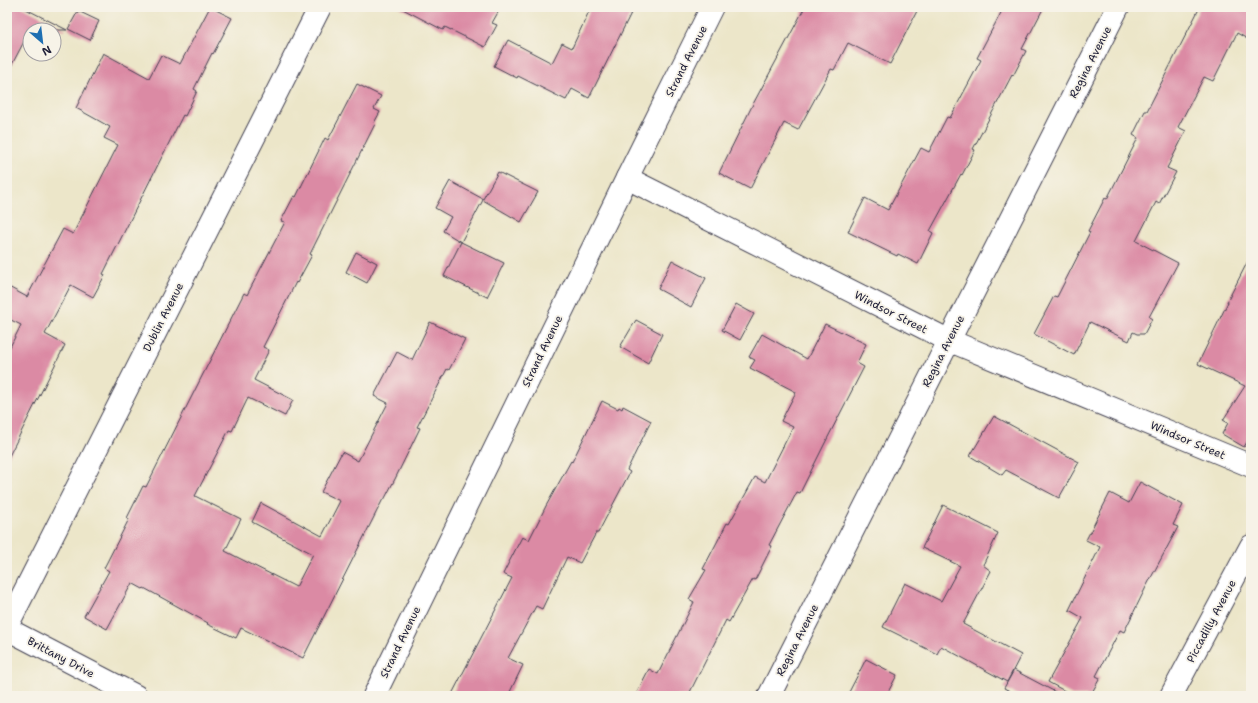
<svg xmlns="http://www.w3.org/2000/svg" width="1258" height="703" viewBox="0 0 1258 703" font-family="'Shantell Sans',sans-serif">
<rect width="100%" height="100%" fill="#f7f3e8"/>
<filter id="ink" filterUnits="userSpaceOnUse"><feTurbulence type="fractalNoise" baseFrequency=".025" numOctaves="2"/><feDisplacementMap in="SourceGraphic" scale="8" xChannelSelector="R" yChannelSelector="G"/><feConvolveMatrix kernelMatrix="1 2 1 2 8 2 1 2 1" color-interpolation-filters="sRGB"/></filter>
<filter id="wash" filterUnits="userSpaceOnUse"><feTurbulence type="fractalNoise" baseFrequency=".012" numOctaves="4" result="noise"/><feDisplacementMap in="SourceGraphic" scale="16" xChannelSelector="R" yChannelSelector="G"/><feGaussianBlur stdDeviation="0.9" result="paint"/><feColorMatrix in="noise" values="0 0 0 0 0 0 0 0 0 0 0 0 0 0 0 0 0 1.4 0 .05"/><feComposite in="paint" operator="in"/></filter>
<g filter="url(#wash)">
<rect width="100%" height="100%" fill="#ece6c9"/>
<g id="blocks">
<g fill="#db8aa4">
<polygon points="7,7 22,7 67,30 30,30 7,74"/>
<polygon points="210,7 232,18 213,54 212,53 194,89 197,91 185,116 183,115 103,274 105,275 93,297 71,285 45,334 65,345 7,460 7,353 21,325 7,318 7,286 27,297 63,229 73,234 118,145 104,138 110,127 76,108 78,104 103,53 149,78 161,55 180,64"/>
<polygon points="399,7 501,7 492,23 497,25 485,47 445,27 443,30"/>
<polygon points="591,7 634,7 589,98 572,89 566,100 518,76 517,78 494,66 508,40 552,63 562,43 572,48"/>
<polygon points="805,7 919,7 890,64 848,43 834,70 831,69 798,130 784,123 750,189 719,173 752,106"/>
<polygon points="1004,7 1044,7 1022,49 1026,51 1013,76 1012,75 973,149 975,150 962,175 961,174 930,231 933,233 918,264 898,254 897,256 848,232 865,198 888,210 921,148 929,152 947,117 950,118 981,60 977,58"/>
<polygon points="1200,7 1251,7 1251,41 1237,33 1213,81 1204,77 1178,127 1186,131 1167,168 1176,172 1159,204 1156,202 1136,241 1178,263 1149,317 1152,319 1144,334 1137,334 1133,332 1129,341 1090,322 1074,355 1034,334 1054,296 1057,297 1090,232 1088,231 1105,198 1107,199 1138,138 1133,135 1145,111 1147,111"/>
<polygon points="78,11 99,21 90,40 68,29"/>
<polygon points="357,84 381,96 374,109 380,112 374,123 375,124 310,254 312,255 297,283 296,282 263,347 269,350 254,380 293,400 285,416 248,398 232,431 229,430 195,496 241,519 225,551 296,587 313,554 252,522 261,503 322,536 340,501 321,492 342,452 358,461 388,403 374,396 397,352 412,360 430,322 465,339 449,370 447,369 417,427 420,428 395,479 384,500 383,499 303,658 241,628 236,638 207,624 208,623 144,588 143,589 132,583 107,629 84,616 109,571 104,568 129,519 127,518 143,486 146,487 244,293 247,295 285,222 281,221 294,196 296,197 325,138 328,140"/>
<polygon points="498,172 538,192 521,222 483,200 461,242 443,231 451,217 435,208 450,181 483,199"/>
<polygon points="461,242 504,263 487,297 444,276"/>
<polygon points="356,252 377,263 367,283 346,272"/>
<polygon points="1251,255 1251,435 1244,447 1222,434 1228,423 1223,420 1245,386 1198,364 1228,302 1227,302"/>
<polygon points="672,260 706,278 691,307 658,289"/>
<polygon points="736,304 754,314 740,340 722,330"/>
<polygon points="636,320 662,334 648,363 620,347"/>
<polygon points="825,324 866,344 857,363 864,367 825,443 800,493 797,492 769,545 772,546 755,580 753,579 729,622 726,620 688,696 635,696 649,669 658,674 694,602 689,599 706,570 703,569 727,523 729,524 755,477 765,482 793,427 781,421 796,392 750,368 755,360 749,357 762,334 807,359"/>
<polygon points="602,401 618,409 619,407 622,409 623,406 651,421 627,470 630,472 598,533 596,533 580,563 567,557 542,609 536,606 508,658 523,665 508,696 451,696 512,578 503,574 508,564 522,537 529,540 546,506 571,461 572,462"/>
<polygon points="994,416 1079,462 1059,498 1006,470 1002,475 970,456"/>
<polygon points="1140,482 1183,505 1173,525 1178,527 1146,587 1124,632 1120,630 1096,676 1100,678 1090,696 1074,696 1048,682 1083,618 1069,610 1100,547 1086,540 1110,493 1129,503"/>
<polygon points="943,505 998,533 983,565 991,571 963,624 1021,655 1007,682 941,646 937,654 883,627 905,583 941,601 960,566 922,548"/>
<polygon points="866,659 897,675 886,696 847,696"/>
<polygon points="1014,670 1063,696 1019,696 1004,688"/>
</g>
</g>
</g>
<g filter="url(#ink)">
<use href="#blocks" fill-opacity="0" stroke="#403f50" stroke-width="1"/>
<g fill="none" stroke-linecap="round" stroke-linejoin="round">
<defs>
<g id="street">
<polyline points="627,178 948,340 1251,466"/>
<polyline points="7,626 320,7"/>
<polyline points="7,629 136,696"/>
<polyline points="374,696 627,178 712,7"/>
<polyline points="769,696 1118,7"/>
<polyline points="1171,696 1251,546"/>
</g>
</defs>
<use href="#street" stroke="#403f50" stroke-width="24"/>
<use href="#street" stroke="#fff" stroke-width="22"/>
</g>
</g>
<g text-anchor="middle" stroke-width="3.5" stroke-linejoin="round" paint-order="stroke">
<g font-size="11" fill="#22223b" stroke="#f7f3e8">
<text transform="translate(686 61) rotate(-63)" y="4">Strand Avenue</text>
<text transform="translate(1090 62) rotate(-63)" y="4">Regina Avenue</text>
<text transform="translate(891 312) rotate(27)" y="4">Windsor Street</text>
<text transform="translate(163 317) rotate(-63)" y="4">Dublin Avenue</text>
<text transform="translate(542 351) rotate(-64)" y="4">Strand Avenue</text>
<text transform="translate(943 351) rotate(-63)" y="4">Regina Avenue</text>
<text transform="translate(1188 440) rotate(23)" y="4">Windsor Street</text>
<text transform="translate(1211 621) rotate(-62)" y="4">Piccadilly Avenue</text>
<text transform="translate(797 640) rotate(-63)" y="4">Regina Avenue</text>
<text transform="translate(400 642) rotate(-64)" y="4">Strand Avenue</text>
<text transform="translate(61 657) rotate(28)" y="4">Brittany Drive</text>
</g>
</g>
<rect width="1258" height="703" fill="none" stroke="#f7f3e8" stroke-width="24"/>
<g transform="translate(42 42) rotate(152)"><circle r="19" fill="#f7f3e8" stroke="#a29fa3"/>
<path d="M0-3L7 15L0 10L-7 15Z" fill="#1f6fb2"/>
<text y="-6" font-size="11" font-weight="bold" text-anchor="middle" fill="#22223b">N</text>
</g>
</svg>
